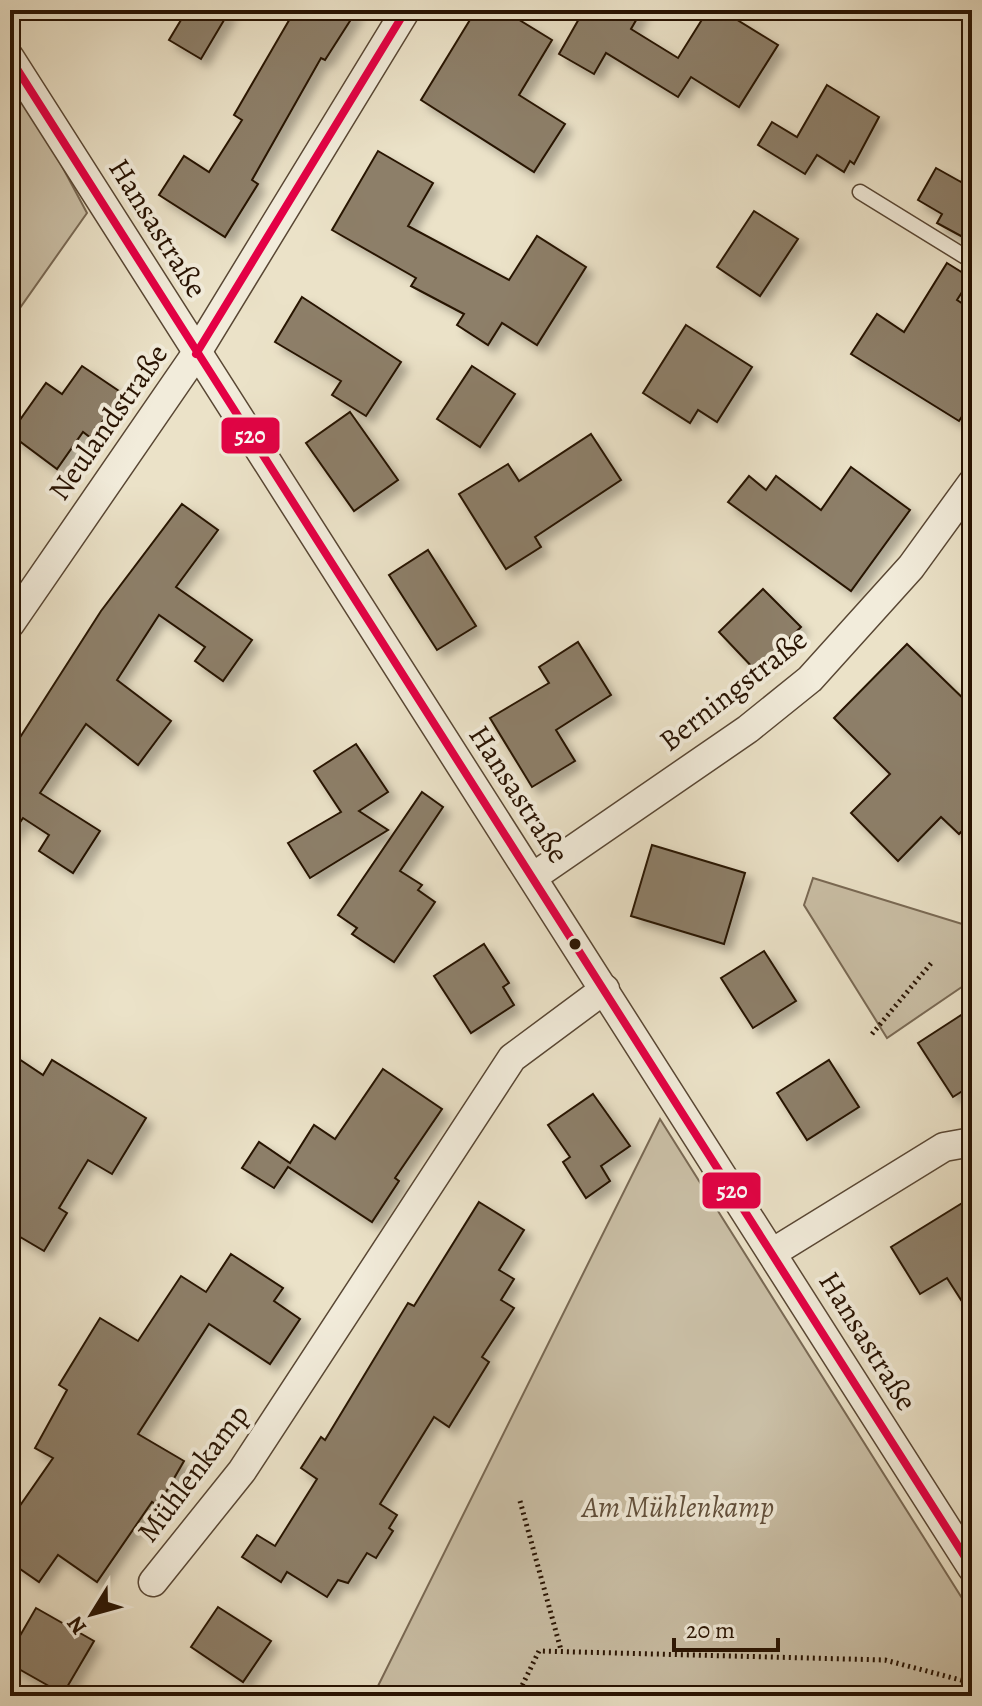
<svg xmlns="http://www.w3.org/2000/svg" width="982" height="1706" viewBox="0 0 982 1706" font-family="Alegreya,serif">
<defs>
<filter id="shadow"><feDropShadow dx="7" dy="7" stdDeviation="4" flood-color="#0004"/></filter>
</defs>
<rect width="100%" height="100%" fill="#ebe2c8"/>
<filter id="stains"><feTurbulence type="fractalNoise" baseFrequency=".0025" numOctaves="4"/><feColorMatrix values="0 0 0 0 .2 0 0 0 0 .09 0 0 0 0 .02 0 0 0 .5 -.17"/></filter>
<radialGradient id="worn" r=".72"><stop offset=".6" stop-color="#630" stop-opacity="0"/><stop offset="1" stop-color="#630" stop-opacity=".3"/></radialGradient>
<g fill="#cabfa6" stroke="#796954" stroke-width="2">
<polygon points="10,69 87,213 10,322"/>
<polygon points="813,878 972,927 972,980 887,1038 804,905"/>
<polygon points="660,1119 972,1614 972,1696 373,1696"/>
</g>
<g fill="#8d7f69" stroke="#281302" stroke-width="2" filter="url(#shadow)">
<polygon points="187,10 230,10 201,59 169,40"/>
<polygon points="295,10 357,10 325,60 321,58 252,180 258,184 225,237 159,195 184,156 209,172 242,120 234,115"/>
<polygon points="476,10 503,10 552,40 519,95 565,124 534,172 421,100"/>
<polygon points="584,10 642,10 631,29 678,58 708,10 721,10 778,45 739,107 691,77 678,97 606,53 594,74 559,54"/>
<polygon points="827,85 879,117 854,164 850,161 844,172 817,155 805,174 758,145 772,122 797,137"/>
<polygon points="378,151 433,183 408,226 509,280 537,236 586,267 537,345 502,323 488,345 457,325 464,314 411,286 416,278 332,230"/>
<polygon points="972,163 972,242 937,223 942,214 918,200 936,168 961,182"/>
<polygon points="754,211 798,239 760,296 717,267"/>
<polygon points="947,263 971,278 957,300 972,310 972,401 959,421 851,354 877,314 904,332"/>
<polygon points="302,297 401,362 366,416 332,395 341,381 275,342"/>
<polygon points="686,325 752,367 717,422 698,410 690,423 643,393"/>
<polygon points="82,366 122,393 91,438 83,432 57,469 10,434 46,383 62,394"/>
<polygon points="472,366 515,394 480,447 437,419"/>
<polygon points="350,412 398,480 354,511 306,443"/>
<polygon points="591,434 621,480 535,537 541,547 506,569 459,494 508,464 519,481"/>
<polygon points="851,467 910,510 851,591 728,502 749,476 766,490 776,476 821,510"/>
<polygon points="182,504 218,530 176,587 252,640 223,681 195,661 205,647 159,615 117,680 171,721 138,765 86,724 40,793 100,831 73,873 39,851 49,835 23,818 10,837 10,753 101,611"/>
<polygon points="428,550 476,626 437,650 389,575"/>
<polygon points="763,589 801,627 756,671 719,632"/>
<polygon points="578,642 611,695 556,730 575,761 532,787 490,718 549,683 539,667"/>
<polygon points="907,644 972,707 972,821 959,834 941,817 898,861 851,813 890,774 834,718"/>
<polygon points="356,744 388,792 359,811 388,830 310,878 288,843 341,812 314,771"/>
<polygon points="422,792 443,807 400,871 422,885 418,890 435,902 394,962 352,934 357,928 338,915"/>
<polygon points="652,845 745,873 724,944 631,916"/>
<polygon points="484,944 509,983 503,987 514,1005 471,1033 434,976"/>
<polygon points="764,951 796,1001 753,1028 721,978"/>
<polygon points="972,1008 972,1085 953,1097 918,1043"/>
<polygon points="10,1053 43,1075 52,1060 146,1118 112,1174 88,1160 59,1208 67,1213 44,1251 10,1231"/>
<polygon points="829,1060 859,1107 807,1140 777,1093"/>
<polygon points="383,1069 442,1109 395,1178 399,1181 372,1222 288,1167 274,1188 242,1168 259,1142 290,1163 314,1125 335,1139"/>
<polygon points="593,1094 630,1146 601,1166 610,1181 586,1198 563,1162 570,1157 548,1125"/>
<polygon points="972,1197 972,1317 947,1278 920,1294 891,1247"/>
<polygon points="479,1202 524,1230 499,1270 514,1279 501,1300 514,1308 482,1357 489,1362 449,1427 434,1417 380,1504 397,1515 389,1528 393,1531 376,1558 367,1553 348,1583 338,1580 327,1597 287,1572 281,1582 242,1557 257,1535 275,1546 317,1479 301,1468 321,1437 325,1440 408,1303 414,1306"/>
<polygon points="231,1254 283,1288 274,1301 300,1319 270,1364 209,1324 138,1434 184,1461 158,1506 152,1502 97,1582 58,1555 39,1582 10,1562 10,1520 53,1458 35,1448 67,1390 59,1385 100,1318 138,1341 181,1276 206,1292"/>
<polygon points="218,1607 271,1641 243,1682 191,1647"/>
<polygon points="36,1608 94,1641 63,1694 10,1664 10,1653"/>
</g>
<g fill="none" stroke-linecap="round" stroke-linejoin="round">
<defs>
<polyline id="lane" points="860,192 972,261"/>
<g id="street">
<polyline points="10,58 972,1568"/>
<polyline points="10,624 196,354 406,10"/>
<polyline points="533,877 748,729 810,679 911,567 972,483"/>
<polyline points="772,1253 944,1147 972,1142"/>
<polyline points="153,1582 242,1471 512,1058 605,989"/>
</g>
</defs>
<use href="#lane" stroke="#594734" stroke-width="17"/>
<use href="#street" stroke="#594734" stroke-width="31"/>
<g stroke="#281302" stroke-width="5" stroke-dasharray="2 4" stroke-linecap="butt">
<polyline points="872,1034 933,961"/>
<polyline points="520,1501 561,1650"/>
<polyline points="517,1696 539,1651 885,1660 972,1683"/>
</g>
<use href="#lane" stroke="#f2ecdb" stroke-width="14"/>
<use href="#street" stroke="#f2ecdb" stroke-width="28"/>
<defs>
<g id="bus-1">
<polyline points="10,58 972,1568"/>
<polyline points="196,354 406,10"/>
</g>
</defs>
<use href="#bus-1" stroke="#f2ecdb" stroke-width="14"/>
<use href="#bus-1" stroke="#e40045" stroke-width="8"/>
</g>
<circle fill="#281302" stroke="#f2ecdb" stroke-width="3" cx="575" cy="944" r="7"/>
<g text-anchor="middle" stroke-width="8" stroke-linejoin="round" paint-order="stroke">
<g font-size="30" fill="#281302" stroke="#f2ecdb">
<text transform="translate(158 228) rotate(58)" y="10">Hansastraße</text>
<text transform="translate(108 422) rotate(-55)" y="10">Neulandstraße</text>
<text transform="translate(733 690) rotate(-38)" y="10">Berningstraße</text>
<text transform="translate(519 794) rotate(57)" y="10">Hansastraße</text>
<text transform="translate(868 1341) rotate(58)" y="10">Hansastraße</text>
<text transform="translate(193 1473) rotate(-53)" y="10">Mühlenkamp</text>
</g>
<g font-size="30" font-style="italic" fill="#614f3b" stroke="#f2ecdb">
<text x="678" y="1517">Am Mühlenkamp</text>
</g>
</g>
<g stroke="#f2ecdb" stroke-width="3">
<rect x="220" y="416" width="61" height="39" rx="8" fill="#e40045"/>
<rect x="701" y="1171" width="61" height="39" rx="8" fill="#e40045"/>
</g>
<g font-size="22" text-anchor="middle" font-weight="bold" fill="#fff">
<text x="250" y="443">520</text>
<text x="732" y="1198">520</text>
</g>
<rect width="982" height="1706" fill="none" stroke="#ebe2c8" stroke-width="40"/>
<rect x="12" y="12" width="958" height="1682" fill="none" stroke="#281302" stroke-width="4"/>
<rect x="20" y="20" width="942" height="1666" fill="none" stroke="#281302" stroke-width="2"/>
<g transform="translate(92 1614) rotate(233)" stroke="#f2ecdb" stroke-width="6" paint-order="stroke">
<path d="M0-6L14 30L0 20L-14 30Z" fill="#281302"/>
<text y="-12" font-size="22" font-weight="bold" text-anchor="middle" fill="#281302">N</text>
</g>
<path d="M674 1638v12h104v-12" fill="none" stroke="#281302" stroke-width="4"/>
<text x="686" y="1638" font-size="24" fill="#281302" stroke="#f2ecdb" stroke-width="6" paint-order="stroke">20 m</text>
<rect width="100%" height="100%" filter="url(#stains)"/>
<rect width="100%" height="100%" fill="url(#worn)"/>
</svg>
